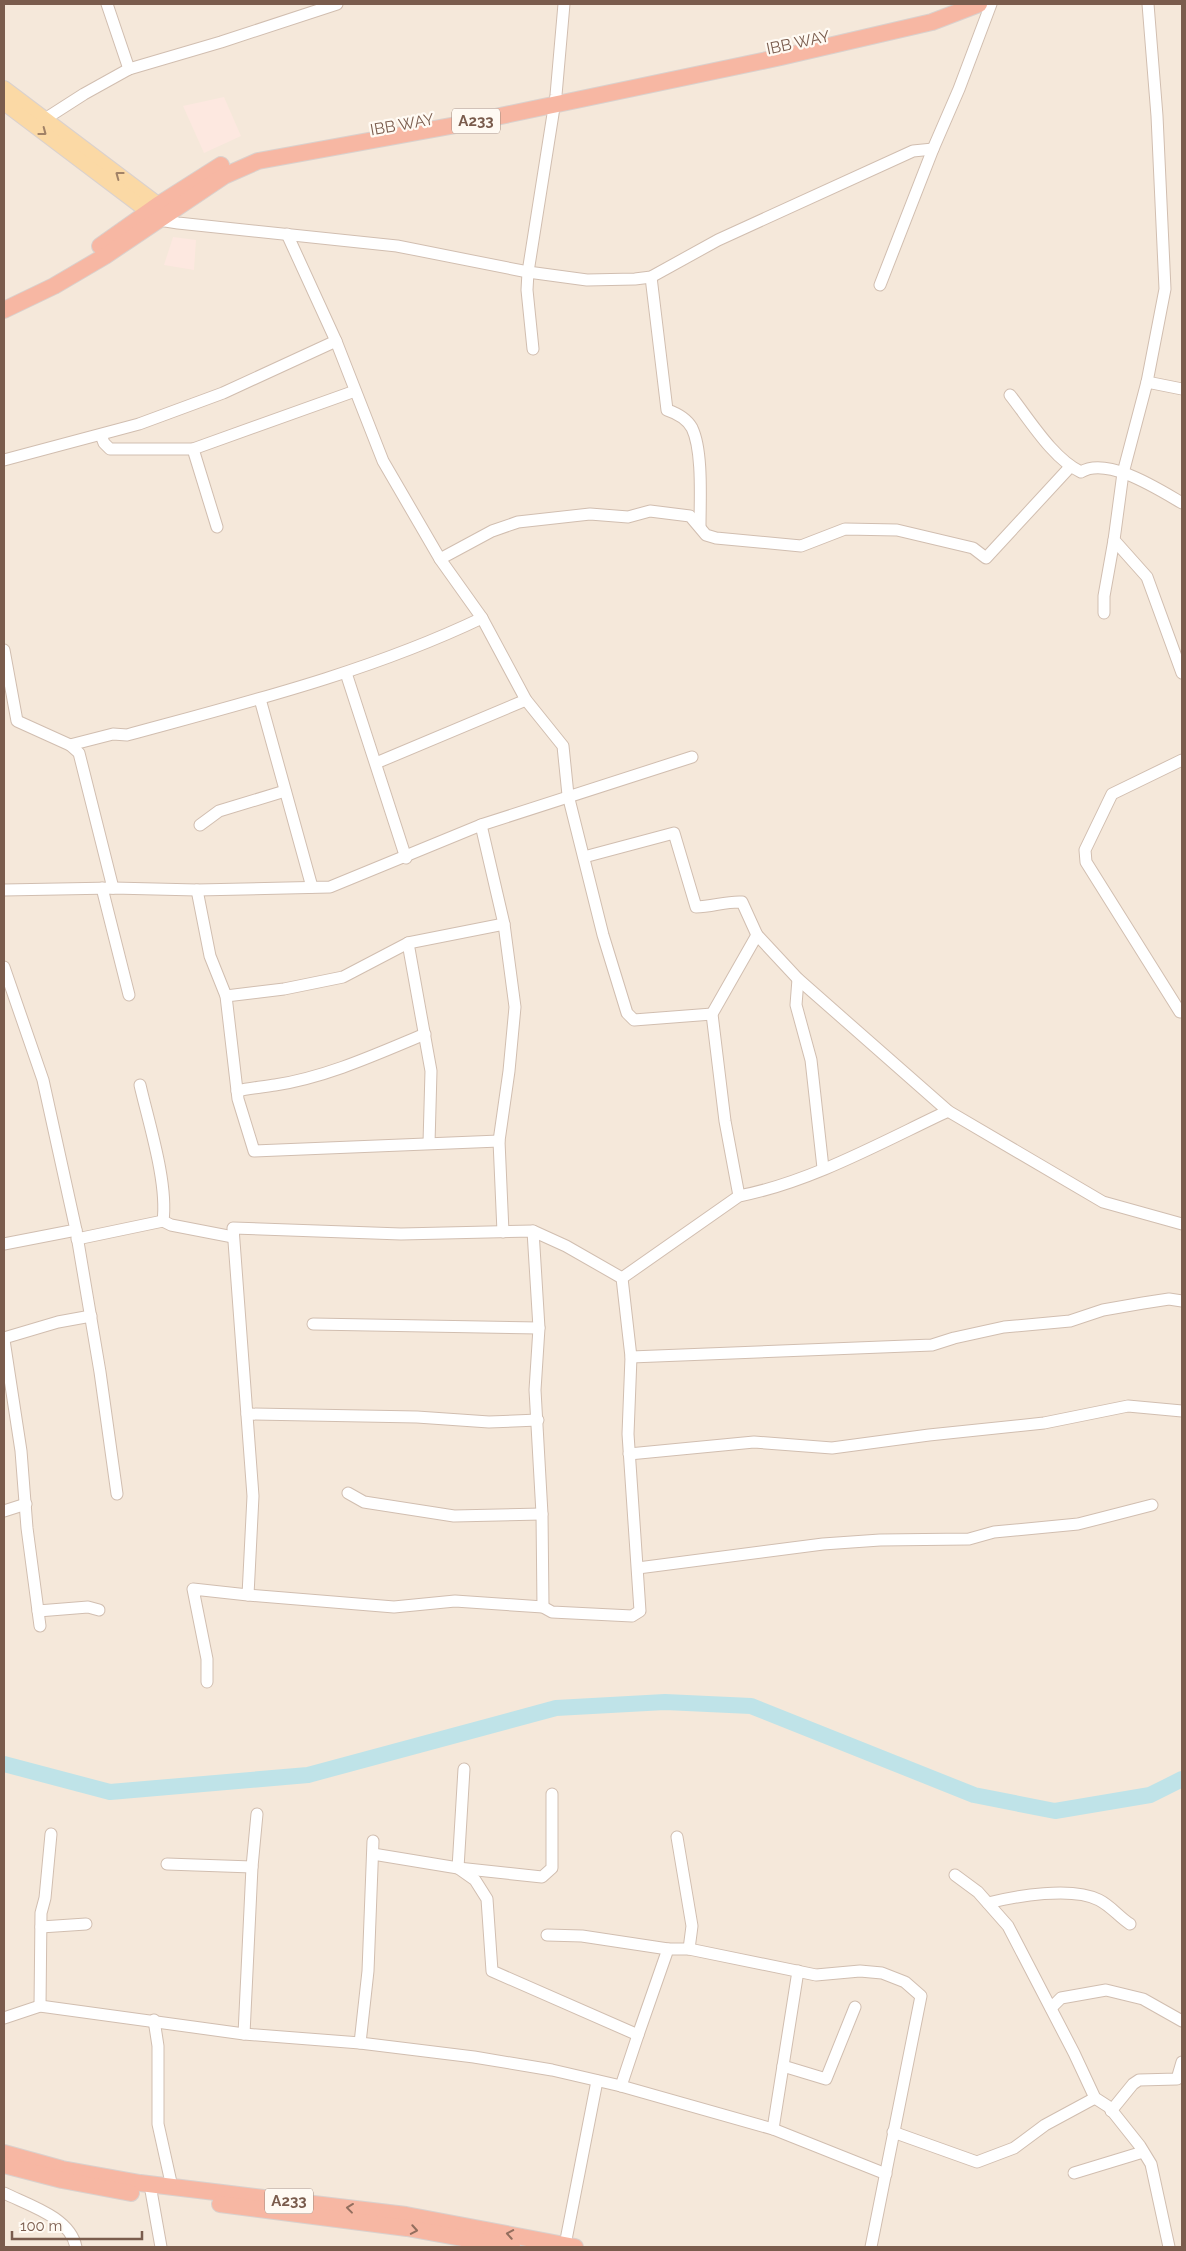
<svg xmlns="http://www.w3.org/2000/svg" width="1186" height="2251" viewBox="0 0 1186 2251" font-family="Raleway,sans-serif">
<rect width="100%" height="100%" fill="#fdf6ec"/>
<rect fill="#f5e8da" x="4" y="4" width="1178" height="2243"/>
<g fill="#fde8e0">
<polygon points="224,97 241,136 204,153 183,106"/>
<polygon points="173,237 196,240 194,270 164,265"/>
</g>
<g fill="none" stroke-linecap="round" stroke-linejoin="round">
<polyline stroke="#bfe3e8" stroke-width="16" points="4,1764 110,1792 308,1775 556,1708 665,1702 751,1706 974,1795 1055,1811 1150,1795 1182,1779"/>
<defs>
<g id="minor">
<polyline points="107,4 129,69"/>
<polyline points="1148,4 1157,116 1165,289 1147,382 1123,473 1114,540 1147,577 1182,673"/>
<polyline points="45,119 84,94 129,69 221,42 337,4"/>
<polyline points="159,220 178,223 397,246 528,272 587,280 635,279 651,277 718,240 913,151 933,149"/>
<polyline points="287,234 336,341 383,461 440,559 482,618 526,700 563,746 568,795 603,935 627,1013 634,1020 712,1014"/>
<path d="M651,277L667,410C676,413 687,419 692,428C703,451 700,500 700,526"/>
<polyline points="880,285 933,149 959,89 991,4"/>
<polyline points="533,349 527,290 528,272 556,95 564,4"/>
<polyline points="1147,382 1182,389"/>
<path d="M1010,395C1029,419 1053,459 1081,472C1107,456 1158,489 1182,503"/>
<polyline points="101,435 104,443 110,449 193,449 355,391"/>
<polyline points="193,449 217,527"/>
<polyline points="4,460 139,424 223,393 336,341"/>
<polyline points="440,559 492,531 518,522 590,514 628,517 650,511 690,516 706,535 716,538 801,546 845,529 897,530 973,548 986,558 1070,467"/>
<polyline points="1104,613 1104,596 1114,540"/>
<polyline points="4,650 17,721 70,745 79,753 113,888"/>
<polyline points="346,673 406,858"/>
<polyline points="260,699 312,887"/>
<path d="M70,745L113,734L127,735C248,702 369,672 482,618"/>
<polyline points="376,763 526,700"/>
<polyline points="200,825 219,811 285,791"/>
<polyline points="481,825 504,924 515,1007 509,1071 499,1141 503,1232"/>
<path d="M584,857L674,833L696,907C712,907 726,901 742,902L757,935"/>
<polyline points="102,888 129,995"/>
<polyline points="4,890 113,888 197,890 330,887 481,825 692,757"/>
<polyline points="197,890 210,956 226,996 238,1099 254,1151 499,1141"/>
<polyline points="408,943 431,1071 429,1143"/>
<polyline points="4,967 43,1080 76,1230 4,1244"/>
<polyline points="798,979 796,1005 811,1060 823,1168"/>
<polyline points="226,996 284,989 343,977 408,943 504,924"/>
<polyline points="1180,1012 1086,862 1085,850 1112,794 1182,760"/>
<path d="M140,1085C149,1124 168,1183 163,1221"/>
<path d="M237,1091C250,1088 262,1087 275,1085C327,1077 377,1054 425,1034"/>
<polyline points="739,1196 725,1121 712,1014 757,935 798,979 948,1111 1103,1202 1182,1224"/>
<polyline points="76,1230 100,1372 117,1494"/>
<polyline points="533,1231 539,1328 535,1390 542,1514 543,1607"/>
<polyline points="77,1239 163,1221 171,1225 233,1237"/>
<path d="M622,1278L739,1196C811,1182 882,1142 948,1111"/>
<polyline points="313,1324 539,1328"/>
<polyline points="4,1338 58,1322 91,1316"/>
<polyline points="4,1340 21,1451 27,1528 40,1626"/>
<polyline points="631,1357 932,1345 954,1338 1004,1327 1070,1321 1103,1310 1143,1303 1169,1299 1182,1301"/>
<polyline points="247,1414 417,1417 489,1422 538,1420"/>
<polyline points="629,1454 754,1442 832,1448 929,1435 1044,1423 1128,1406 1182,1411"/>
<polyline points="348,1493 364,1502 454,1516 542,1514"/>
<polyline points="4,1511 26,1504"/>
<polyline points="638,1568 823,1544 880,1540 969,1539 994,1532 1078,1524 1152,1505"/>
<polyline points="248,1595 253,1496 233,1228 401,1234 533,1231 566,1246 622,1278"/>
<polyline points="38,1611 88,1607 99,1610"/>
<polyline points="207,1682 207,1659 193,1589 248,1595 394,1607 455,1601 543,1607 552,1612 632,1616 640,1611 628,1434 631,1357 622,1278"/>
<polyline points="464,1769 458,1868 475,1880 487,1899 492,1971 638,2035 621,2086"/>
<polyline points="677,1837 692,1926 689,1949"/>
<polyline points="373,1854 458,1868 542,1877 552,1868 552,1794"/>
<polyline points="167,1864 252,1867"/>
<polyline points="955,1875 978,1892 1008,1926 1074,2053 1095,2098 1109,2107 1140,2146 1151,2164 1169,2247"/>
<path d="M988,1903C1016,1896 1072,1886 1099,1900C1111,1906 1119,1917 1130,1924"/>
<polyline points="41,1927 86,1924"/>
<polyline points="547,1935 582,1936 668,1949"/>
<polyline points="40,2006 41,1913 45,1898 51,1834"/>
<polyline points="1051,2008 1061,1998 1106,1990 1143,1999 1182,2021"/>
<polyline points="4,2018 40,2006 244,2034 360,2043 474,2057 552,2070 621,2086 773,2129 886,2174"/>
<polyline points="154,2020 158,2046 158,2124 172,2187"/>
<polyline points="244,2034 252,1867 257,1814"/>
<polyline points="638,2035 668,1949 689,1949 816,1975 860,1971 882,1973 905,1982 921,1996 871,2247"/>
<polyline points="360,2043 368,1971 373,1841"/>
<polyline points="783,2066 826,2079 855,2007"/>
<polyline points="1111,2111 1133,2084 1139,2080 1177,2079 1182,2062"/>
<polyline points="773,2129 798,1971"/>
<polyline points="893,2132 977,2162 1014,2148 1045,2125 1095,2098"/>
<polyline points="1074,2173 1143,2152"/>
<polyline points="150,2185 161,2247"/>
<path d="M4,2193C28,2205 70,2217 76,2247"/>
<polyline points="565,2245 597,2081"/>
</g>
<g id="major">
<polyline points="4,88 167,211"/>
<polyline points="4,103 155,217"/>
</g>
<g id="highway">
<polyline points="100,246 158,205 221,165"/>
<polyline points="4,310 54,286 105,256 224,176 258,161 467,123 781,57 932,22 979,4"/>
<polyline points="4,2153 62,2169 140,2183 406,2215 575,2247"/>
<polyline points="4,2165 62,2180 131,2193"/>
<polyline points="220,2204 407,2228 512,2247"/>
</g>
</defs>
<use href="#minor" stroke="#d1beb0" stroke-width="13"/>
<use href="#major" stroke="#dad1cd" stroke-width="16"/>
<use href="#highway" stroke="#dad1cd" stroke-width="18"/>
<use href="#minor" stroke="#fff" stroke-width="11"/>
<use href="#major" stroke="#fbd9a5" stroke-width="14"/>
<use href="#highway" stroke="#f7b7a3" stroke-width="16"/>
</g>
<defs><path id="oneway-chevron" d="M-2-3.5L2.5 0L-2 3.5" fill="none" stroke-width="1.6" stroke-linecap="round" stroke-linejoin="round" transform="scale(1.25)"/></defs>
<g stroke="#a18267">
<use href="#oneway-chevron" transform="translate(43 132) rotate(37)"/>
<use href="#oneway-chevron" transform="translate(119 175) rotate(-143)"/>
</g>
<g stroke="#936e5e">
<use href="#oneway-chevron" transform="translate(350 2208) rotate(-173)"/>
<use href="#oneway-chevron" transform="translate(414 2230) rotate(10)"/>
<use href="#oneway-chevron" transform="translate(510 2234) rotate(-170)"/>
</g>
<g text-anchor="middle" stroke-width="4.5" stroke-linejoin="round" paint-order="stroke">
<g fill="#fffaf3" stroke="#a28b7f" stroke-width="1">
<rect x="452" y="108.5" width="48" height="25" rx="4"/>
<rect x="265" y="2188.5" width="48" height="25" rx="4"/>
</g>
<g font-size="15" font-weight="bold" fill="#7a5c4d">
<text x="476" y="126">A233</text>
<text x="289" y="2206">A233</text>
</g>
<g font-size="16" fill="#7a5c4d" stroke="#fffaf3">
<text transform="translate(798 42) rotate(-12)" y="6">IBB WAY</text>
<text transform="translate(402 124) rotate(-10)" y="6">IBB WAY</text>
</g>
</g>
<rect width="1186" height="2251" fill="none" stroke="#7a5c4d" stroke-width="10"/>
<path d="M12 2231v8h130v-8" fill="none" stroke="#7a5c4d" stroke-width="2.5"/>
<text x="20" y="2231" font-size="15" fill="#7a5c4d" stroke="#fffaf3" stroke-width="4" paint-order="stroke">100 m</text>
</svg>
